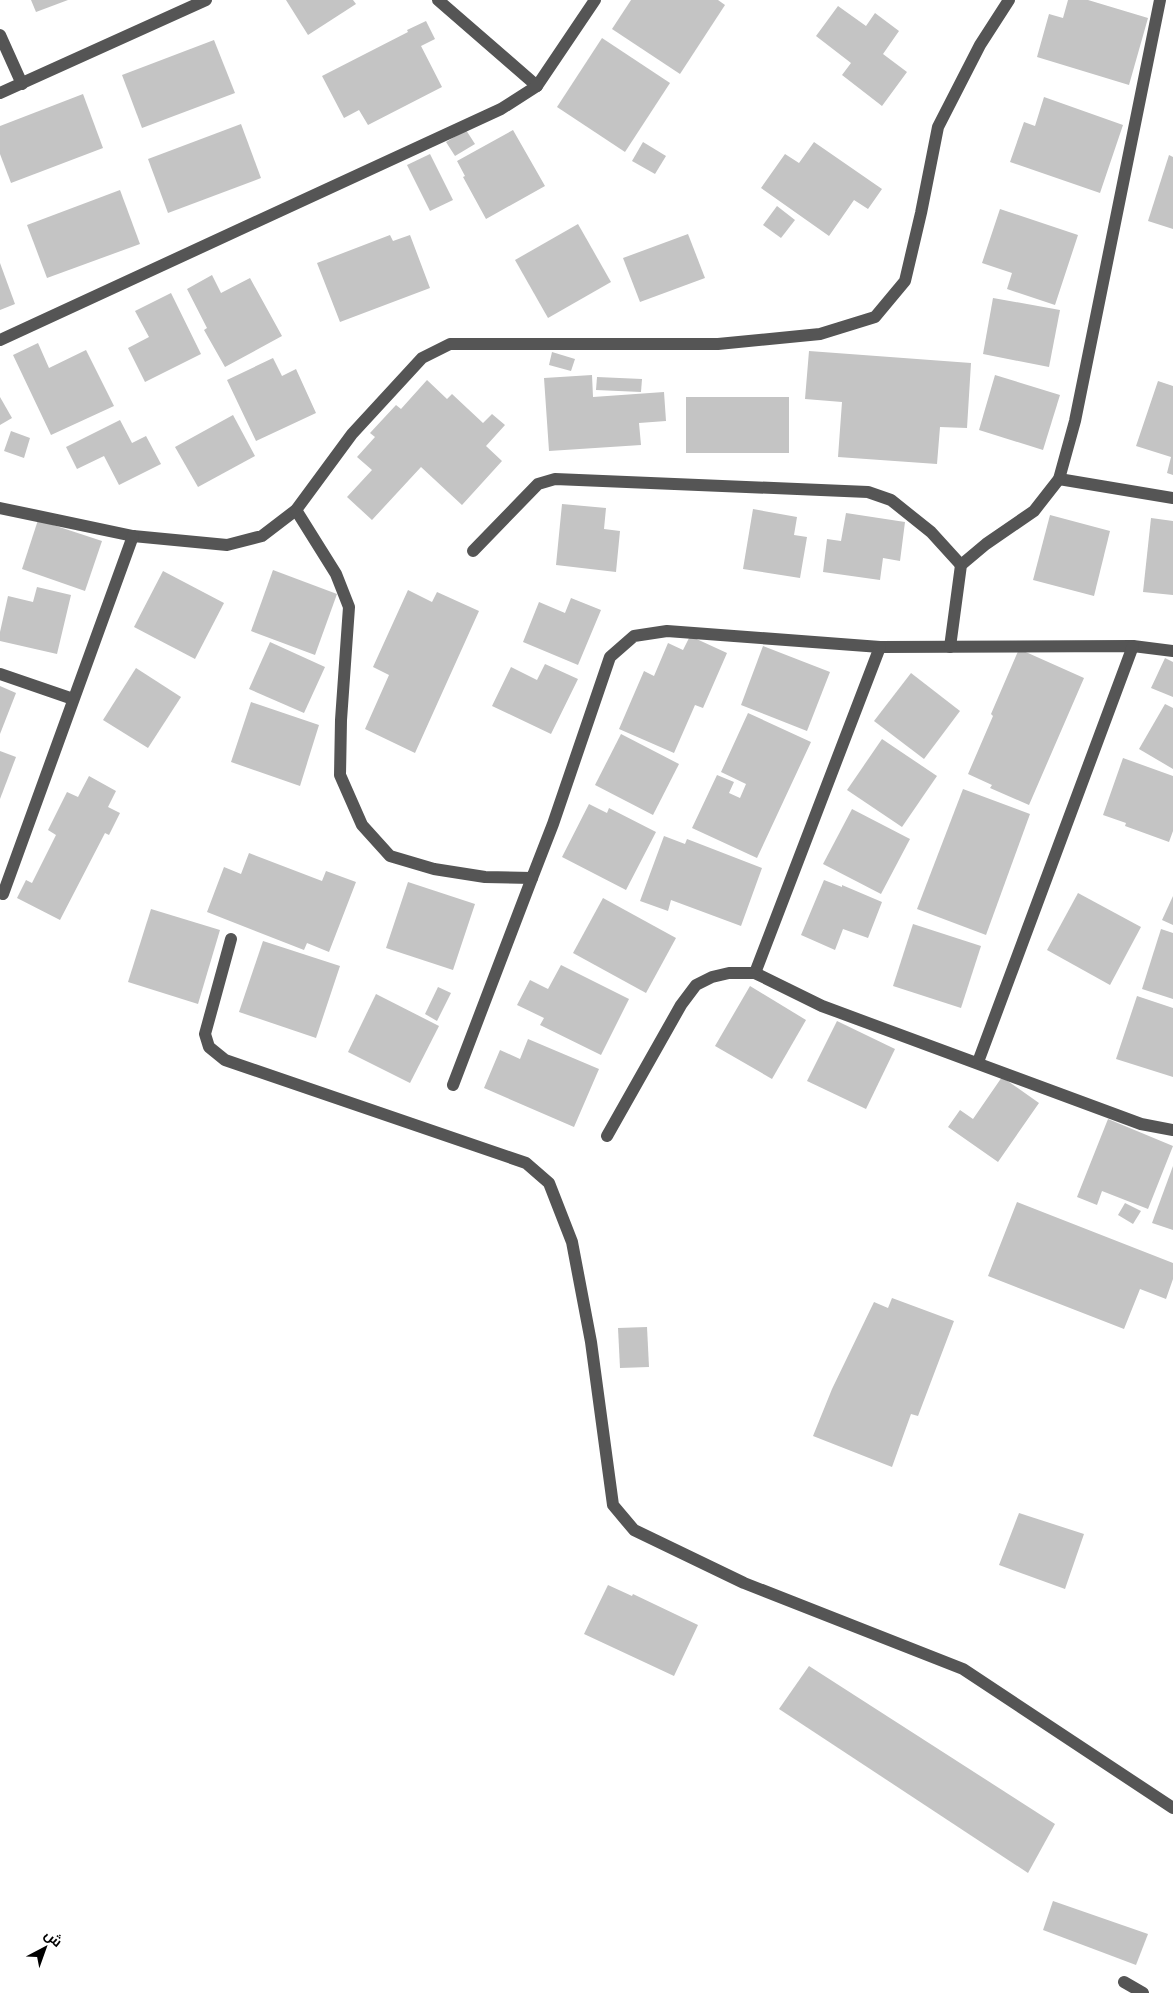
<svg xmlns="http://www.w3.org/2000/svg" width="1173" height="1993" viewBox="0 0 1173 1993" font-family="'Sofia Sans Condensed',Cairo,sans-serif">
<rect width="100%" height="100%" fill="#fff"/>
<g fill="#c4c4c4">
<polygon points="31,0 68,0 36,12"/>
<polygon points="286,0 353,0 356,4 308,35"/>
<polygon points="631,0 718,0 725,5 680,74 612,29"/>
<polygon points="1068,0 1088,0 1148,18 1129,85 1037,57 1049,14 1063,18"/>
<polygon points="838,6 866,26 875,13 899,31 883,54 907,72 882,106 842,75 851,63 816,36"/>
<polygon points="426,21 435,39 421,46 442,87 368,125 359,110 344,118 322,76 408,32 407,30"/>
<polygon points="602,38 670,83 625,152 557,107"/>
<polygon points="214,40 235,93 142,128 122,75"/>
<polygon points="83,94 103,148 11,183 0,154 0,126"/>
<polygon points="1044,97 1123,125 1100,193 1010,162 1024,122 1035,126"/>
<polygon points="241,124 261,178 168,213 148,159"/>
<polygon points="466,130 475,144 455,156 446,142"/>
<polygon points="513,130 545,186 486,219 463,177 465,176 457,161"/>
<polygon points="643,142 666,156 655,174 632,161"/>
<polygon points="814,142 882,189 868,209 854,200 829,236 761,188 785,154 799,163"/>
<polygon points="430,154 453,200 430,211 407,165"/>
<polygon points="1169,155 1173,157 1173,229 1148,221"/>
<polygon points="120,190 140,244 47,278 27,225"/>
<polygon points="777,206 795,220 781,238 763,225"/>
<polygon points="1000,209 1078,235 1055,305 1007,289 1012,273 982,263"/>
<polygon points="578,224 611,282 548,318 515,260"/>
<polygon points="688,234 705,278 640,302 623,258"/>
<polygon points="390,235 393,241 410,235 430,288 340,322 317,263"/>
<polygon points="0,263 15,304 0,310"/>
<polygon points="212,275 221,293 250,278 282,336 225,367 204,330 207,328 187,289"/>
<polygon points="171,293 201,354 145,382 128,348 149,337 135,311"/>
<polygon points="993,298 1060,310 1049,367 983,354"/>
<polygon points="38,343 49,368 86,350 114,406 51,435 13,355"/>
<polygon points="809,351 971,363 967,428 940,427 937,464 838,457 842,402 805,399"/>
<polygon points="552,352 575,359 571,371 549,365"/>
<polygon points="273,358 282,376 296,369 316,413 256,441 227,380"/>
<polygon points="592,375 593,397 664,392 666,421 639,423 641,445 549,451 544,378"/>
<polygon points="995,375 1060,395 1043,450 979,430"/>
<polygon points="597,377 642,379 641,392 596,390"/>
<polygon points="427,380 447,399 452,394 483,423 492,414 505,425 486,446 502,461 462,505 421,467 372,520 347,497 372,470 357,457 375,437 370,433 396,405 401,409"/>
<polygon points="1158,381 1173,386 1173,475 1167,473 1171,457 1136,446"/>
<polygon points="0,397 12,418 0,425"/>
<rect x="686" y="397" width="103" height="56"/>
<polygon points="233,415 255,456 198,487 175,447"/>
<polygon points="120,420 132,443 146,436 161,464 119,485 104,456 77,469 66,447"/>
<polygon points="11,431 30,438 24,458 4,451"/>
<polygon points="562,504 606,508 604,529 620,531 616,572 556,565"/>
<polygon points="753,509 797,517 794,535 807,537 800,578 743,569"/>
<polygon points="846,513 905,522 900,561 883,558 880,580 823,572 827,539 841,541"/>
<polygon points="1050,515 1110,531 1094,596 1033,580"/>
<polygon points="1151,518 1173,521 1173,595 1143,592"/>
<polygon points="38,520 102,541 85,591 22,569"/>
<polygon points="273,570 337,594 315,655 251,631"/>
<polygon points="163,571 224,603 195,659 134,627"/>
<polygon points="37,587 71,595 57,654 0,641 0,632 8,596 33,602"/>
<polygon points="408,590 432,602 437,592 479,611 415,753 365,729 389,675 373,667"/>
<polygon points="571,598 601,610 578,665 523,642 539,602 565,613"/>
<polygon points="690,636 727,653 703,708 695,705 674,753 619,729 644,671 654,676 668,643 683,650"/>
<polygon points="270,642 325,667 304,713 249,689"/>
<polygon points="763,646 830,672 807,731 741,705"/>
<polygon points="1019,649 1084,678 1029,805 990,788 992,785 968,774 993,716 991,714"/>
<polygon points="1165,658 1173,662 1173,697 1151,688"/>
<polygon points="545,664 578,679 551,734 492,706 511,667 537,680"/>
<polygon points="136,668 181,697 148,748 103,720"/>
<polygon points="911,673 960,711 924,759 874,721"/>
<polygon points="0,686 16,693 0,734"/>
<polygon points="251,702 319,725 300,786 231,762"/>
<polygon points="1165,704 1173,708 1173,769 1139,749"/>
<polygon points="748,713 811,742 757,858 692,828 717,775 734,782 729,793 740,798 746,784 721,772"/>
<polygon points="621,734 679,764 653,815 595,785"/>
<polygon points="882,739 937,776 902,827 847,790"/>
<polygon points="0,751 16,757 0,799"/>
<polygon points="1123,758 1173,776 1173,831 1169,842 1125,826 1126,823 1103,815"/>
<polygon points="89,776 116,791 108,807 120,813 109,835 105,833 60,920 17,898 26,880 32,883 56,835 48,830 67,792 78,797"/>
<polygon points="963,789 1030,814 986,935 917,909"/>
<polygon points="589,804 607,813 609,808 656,832 626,890 562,857"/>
<polygon points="852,809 910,839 881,894 823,864"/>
<polygon points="664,836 685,844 687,839 762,868 741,926 671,900 668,911 640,901"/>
<polygon points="249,853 322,881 326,871 356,882 329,952 307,943 304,950 207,912 224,867 241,874"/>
<polygon points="824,880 842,887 842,885 882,902 868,938 843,929 835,950 801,935"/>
<polygon points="408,882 475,904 453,970 386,948"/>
<polygon points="1078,893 1141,927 1110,985 1047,950"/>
<polygon points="1173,896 1173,925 1162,920"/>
<polygon points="603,898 676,938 646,993 573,953"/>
<polygon points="151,909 220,930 198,1004 128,982"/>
<polygon points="913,924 981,946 961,1008 893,986"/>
<polygon points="1161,929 1173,933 1173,999 1142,989"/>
<polygon points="263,941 340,966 316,1038 239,1012"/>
<polygon points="561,965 629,999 601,1055 540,1025 544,1018 517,1005 530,980 548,989"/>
<polygon points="750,986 806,1020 772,1079 715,1046"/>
<polygon points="438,987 451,993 437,1021 425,1014"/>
<polygon points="376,994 439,1026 410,1083 348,1052"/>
<polygon points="1137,996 1173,1008 1173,1077 1116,1059"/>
<polygon points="837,1021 895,1049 866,1109 807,1081"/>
<polygon points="528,1039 599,1069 574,1127 484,1088 500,1050 520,1059"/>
<polygon points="1002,1077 1039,1103 998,1162 948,1127 960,1110 973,1119"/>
<polygon points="1108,1119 1173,1146 1148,1209 1102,1191 1097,1205 1077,1197"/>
<polygon points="1173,1166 1173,1230 1152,1223"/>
<polygon points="1017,1202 1173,1263 1173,1279 1166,1299 1140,1289 1124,1329 988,1276"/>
<polygon points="1125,1203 1141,1211 1133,1224 1118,1215"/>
<polygon points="892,1298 954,1321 918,1416 911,1414 892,1467 813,1436 832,1389 874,1302 888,1308"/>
<polygon points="647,1327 649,1367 620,1368 618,1328"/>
<polygon points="1019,1513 1084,1534 1065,1589 999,1565"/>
<polygon points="608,1585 632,1596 633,1594 698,1625 674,1676 584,1634"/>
<polygon points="809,1666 1055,1824 1028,1873 779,1709"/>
<polygon points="1053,1901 1148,1934 1136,1965 1043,1930"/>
</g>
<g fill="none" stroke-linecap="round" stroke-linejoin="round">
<g stroke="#555" stroke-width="12">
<polyline points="438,0 537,86"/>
<polyline points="0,35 22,84"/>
<polyline points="0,93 206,0"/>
<polyline points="0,340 501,109 537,86 595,0"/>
<polyline points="1059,479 1173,498"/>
<polyline points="0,508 133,536 227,545 262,536 296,510 352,434 422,358 450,344 718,344 820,334 875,317 905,281 921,213 938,127 980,45 1009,0"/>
<polyline points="296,510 336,574 349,607 341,720 340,775 362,825 390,856 434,869 485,877 532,878 553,824 610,657 634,636 667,631 880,647 1133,646 1173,651"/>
<polyline points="473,551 538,484 555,479 868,492 891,500 931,532 961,565"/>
<polyline points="950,647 961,565 986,544 1034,511 1059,479 1075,421 1160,0"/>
<polyline points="0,674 73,699"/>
<polyline points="3,894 133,536"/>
<polyline points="231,939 205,1034 209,1047 225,1060 526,1163 549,1183 572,1242 591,1342 613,1505 634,1530 744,1583 963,1669 1173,1808"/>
<polyline points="755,973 880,647"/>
<polyline points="978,1062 1133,646"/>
<polyline points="453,1085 532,878"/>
<polyline points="607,1136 681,1005 696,985 712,977 729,973 755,973 822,1006 1141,1124 1173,1130"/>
<polyline points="1124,1982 1143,1993"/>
</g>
</g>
<g transform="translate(45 1948) rotate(41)" stroke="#ffffff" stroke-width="4" paint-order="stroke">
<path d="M0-4L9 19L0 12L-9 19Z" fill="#000000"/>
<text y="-8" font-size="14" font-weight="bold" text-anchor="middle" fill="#000000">ش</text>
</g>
</svg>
